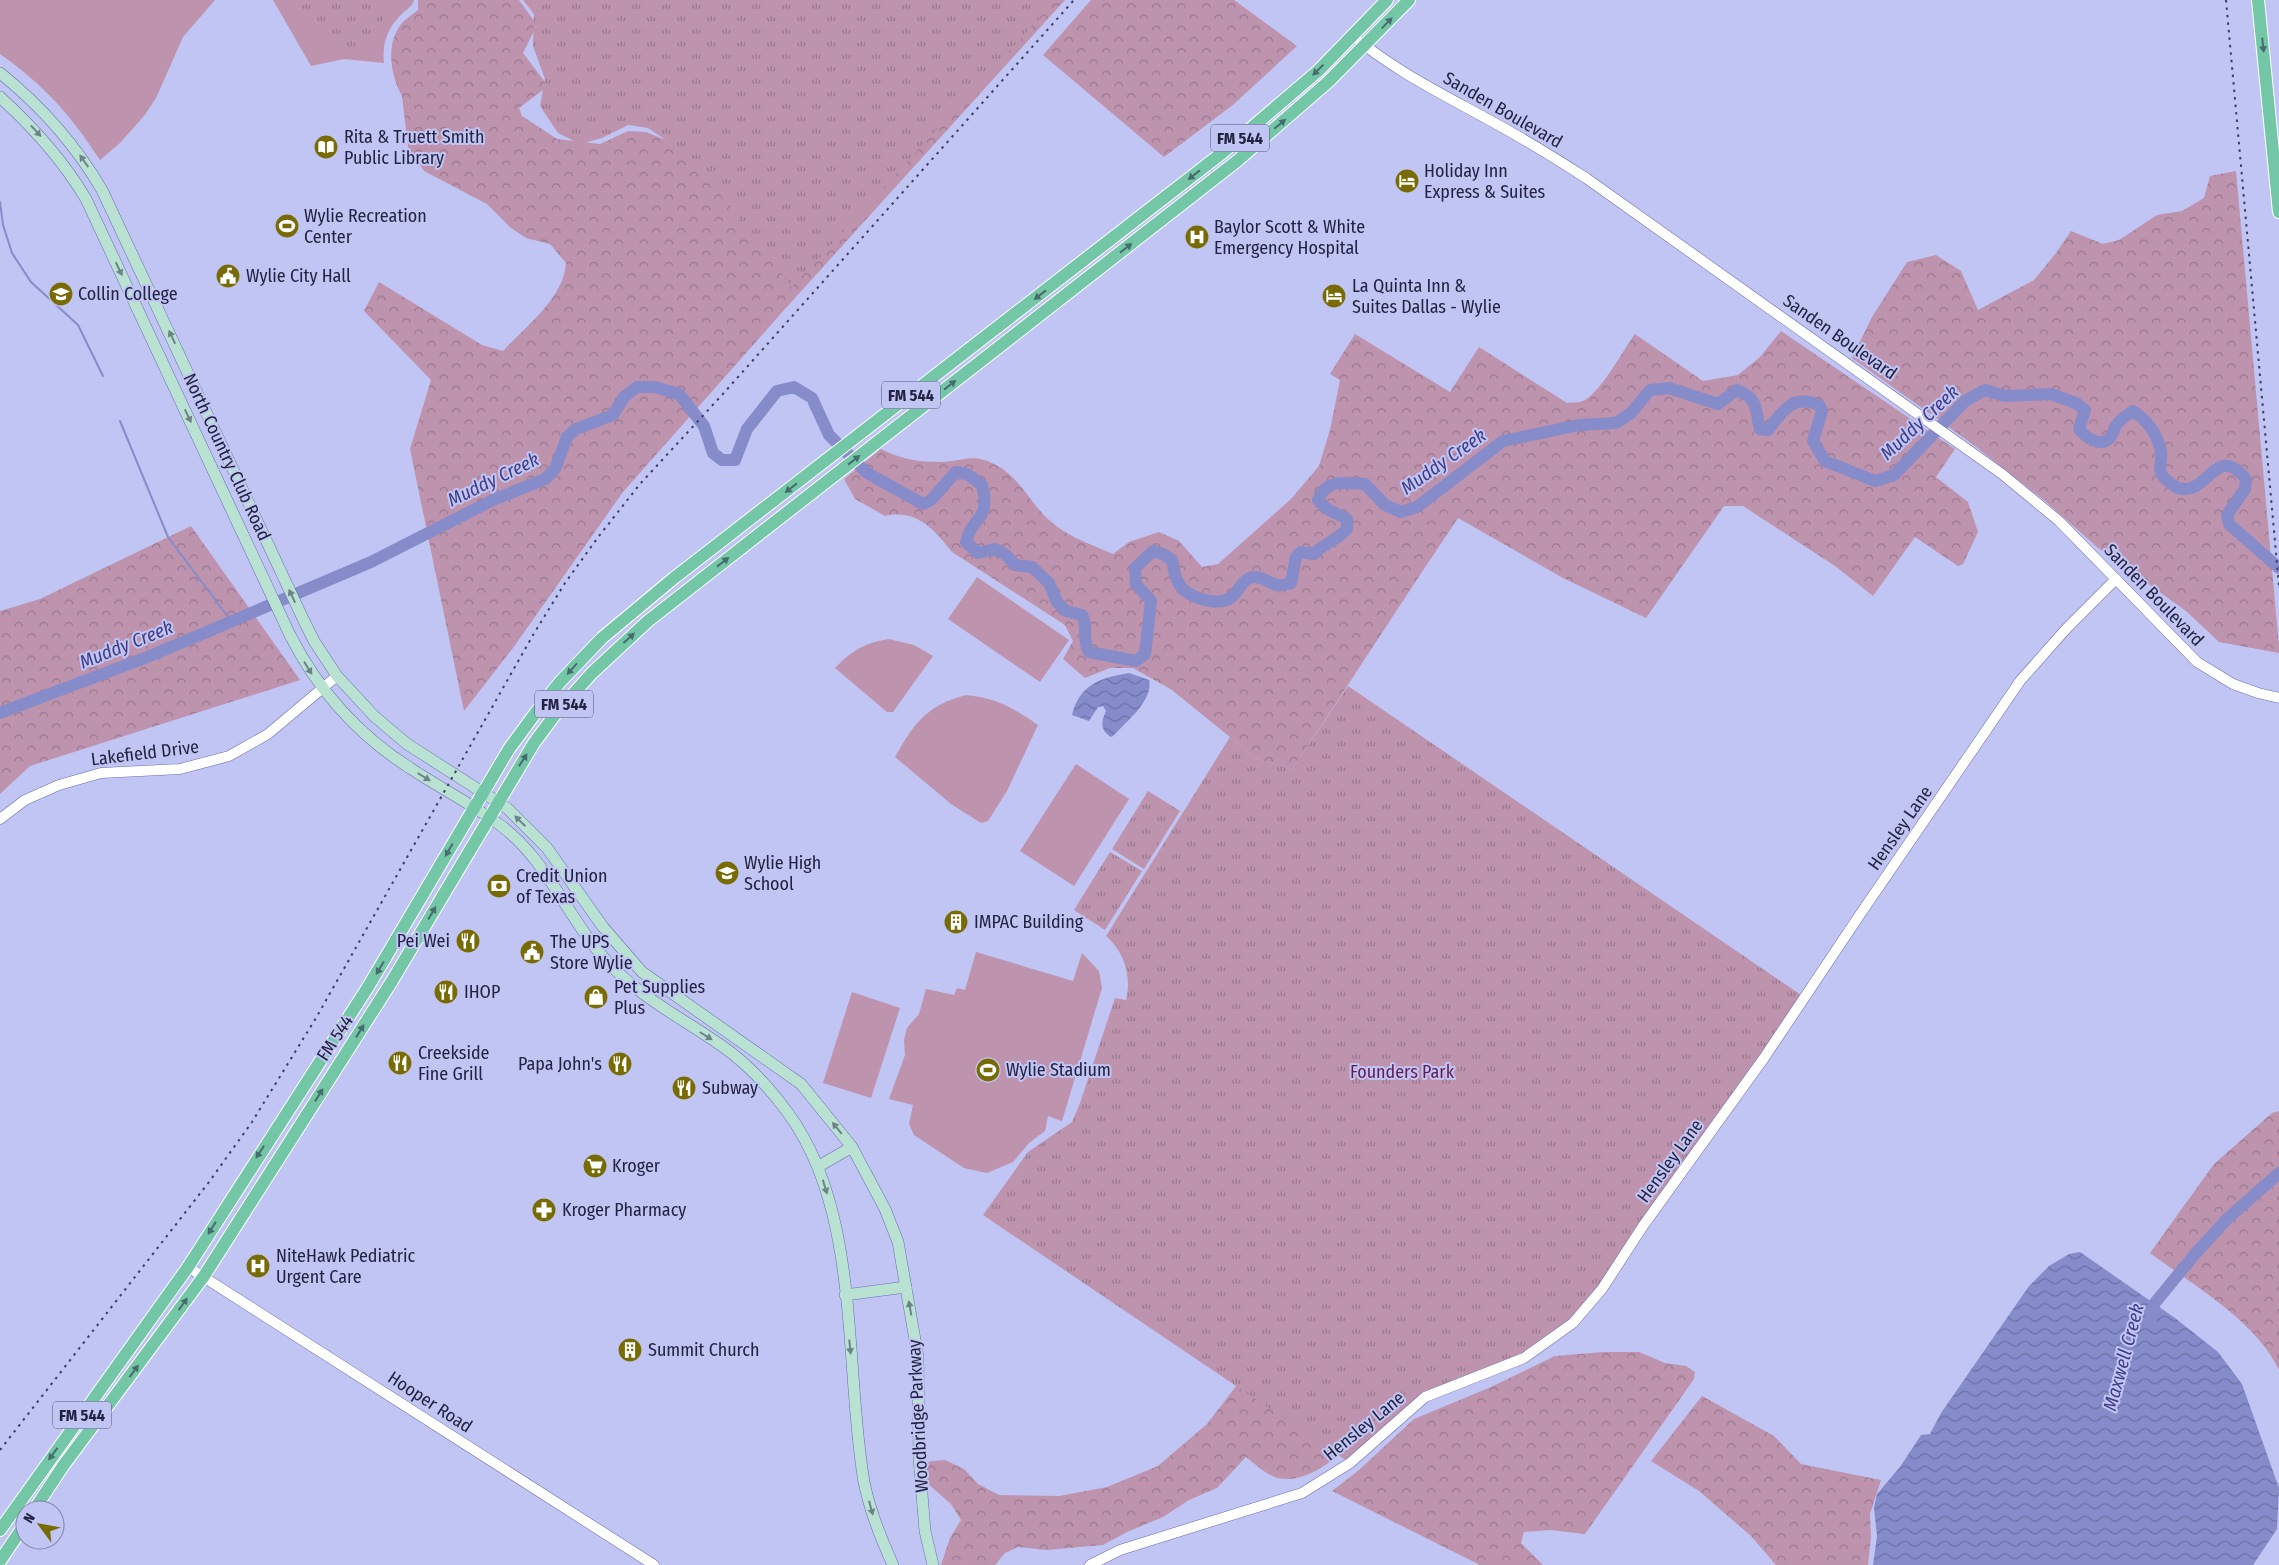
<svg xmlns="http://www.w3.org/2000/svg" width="2279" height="1565" viewBox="0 0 2279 1565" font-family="'Fira Sans Condensed',sans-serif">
<defs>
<pattern id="forest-crowns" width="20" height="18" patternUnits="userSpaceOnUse" patternTransform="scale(1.25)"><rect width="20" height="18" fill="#bd93ad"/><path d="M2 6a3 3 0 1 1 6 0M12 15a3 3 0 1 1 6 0" fill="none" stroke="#99788e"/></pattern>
<pattern id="park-tufts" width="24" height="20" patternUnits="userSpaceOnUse" patternTransform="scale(1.25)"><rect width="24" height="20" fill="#bd93ad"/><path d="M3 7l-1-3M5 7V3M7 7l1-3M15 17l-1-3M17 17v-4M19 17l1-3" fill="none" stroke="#99788e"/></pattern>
<pattern id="water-waves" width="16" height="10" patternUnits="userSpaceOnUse" patternTransform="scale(1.25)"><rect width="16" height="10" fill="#868bca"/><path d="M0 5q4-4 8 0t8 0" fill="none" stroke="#6d71a6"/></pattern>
</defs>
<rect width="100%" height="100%" fill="#c1c5f4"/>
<g fill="#bd93ad">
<path d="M0,0H215L183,37L156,98L144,116L120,143L100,160C69,113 46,87 0,54Z"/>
<path d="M273,0H414C412,6 409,8 404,12C388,27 382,41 384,63L344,59L311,66Z"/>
<polygon points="977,577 1069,640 1040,682 948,619"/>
<path d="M889,639L914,645L933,656L893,712H887L835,668C851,651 866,642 889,639Z"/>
<path d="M966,695C997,698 1013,708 1038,725L1007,791L988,821L981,823L951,804L895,757C914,723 927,705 966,695Z"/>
<polygon points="1076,764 1129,799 1074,886 1020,851"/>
<polygon points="976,952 1073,981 1082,953 1099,971 1102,988 1062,1121 1048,1116 1045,1131 1029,1143 1013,1162 987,1173 964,1168 914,1135 909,1124 913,1105 889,1099 905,1055 904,1040 907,1028 919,1014 926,989 954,995 957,988 965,990"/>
<polygon points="852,992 900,1008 871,1098 823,1083"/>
</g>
<g fill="url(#forest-crowns)">
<path d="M418,0H519L537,25L523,53L548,86L519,108L522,116L557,139L600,144L628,131L646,132L703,155L982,0H1065L785,309L623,492L513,648L464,711L410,449L431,380L364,311L379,282L482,345L503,351C526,326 564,298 566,263L550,244L526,238L511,228L487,204L424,171L408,147L402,96C390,74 385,42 403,22C407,18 413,14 418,10Z"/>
<polygon points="1091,0 1234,0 1297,46 1234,104 1164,157 1043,55"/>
<polygon points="2236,171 2279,646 2279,653 2219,642 2186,611 2097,547 2045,501 1971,443 1852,358 1872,317 1907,262 1936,255 1961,271 1978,310 2034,280 2056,253 2071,231 2103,244 2119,240 2157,215 2182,211 2204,198 2210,176"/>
<path d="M1781,331L1955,449L1936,477L1968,502L1978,532L1963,564L1958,566L1915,537L1873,596L1835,566L1743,506H1724L1646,618L1563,578L1458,518C1402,601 1348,686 1292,769L1257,759L1172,690L1133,668H1110L1085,678L1063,659L1073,641L1065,625L952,552C933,528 916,509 885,516L855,499L844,479L881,449C901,459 917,462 940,462C964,462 971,452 996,465C1016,475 1028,498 1043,514C1062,535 1088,543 1113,554L1129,542L1159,532L1179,541L1202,567L1218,564L1291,499L1319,466L1330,430L1340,380L1330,374L1355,334L1450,392L1479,347L1567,403C1572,402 1579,403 1583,401C1600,394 1623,350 1635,334L1703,381L1738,375L1760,357Z"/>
<polygon points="191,526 300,680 30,766 0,794 0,611 40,599"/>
<path d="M2279,1111V1370C2256,1321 2193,1285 2150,1253L2214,1164L2272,1113Z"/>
<polygon points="1603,1352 1639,1352 1665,1363 1686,1366 1695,1372 1694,1379 1585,1534 1550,1530 1524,1532 1521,1543 1543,1565 1480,1565 1332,1491 1359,1470 1414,1419 1491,1387 1555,1356"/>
<path d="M1248,1380L1348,1448C1330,1463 1303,1484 1278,1478C1268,1476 1255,1464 1246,1457L1217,1488L1189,1500L1163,1517L1127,1532L1103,1545L1046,1550L1018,1547L1005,1553L995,1565H941L950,1538L961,1520L951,1504L927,1483L925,1462L945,1460L964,1469L978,1484L999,1495L1059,1496L1107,1487L1158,1466L1207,1424L1237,1385Z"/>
<polygon points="1702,1396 1774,1436 1801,1464 1881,1480 1870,1514 1871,1537 1868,1565 1776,1565 1751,1536 1699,1491 1651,1461"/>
</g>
<g fill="url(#park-tufts)">
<path d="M288,0H392C385,15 371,53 354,56C349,57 343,54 338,52L329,38V27L311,22L307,11Z"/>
<polygon points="523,0 1056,0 792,287 692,158 648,128 628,125 602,138 580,144 558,133 540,106 545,79 533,46 534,14"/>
<path d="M1348,686L1804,997L1573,1323L1504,1366L1434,1394L1350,1463L983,1215L1028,1152L1072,1122L1080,1103L1115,998L1126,1000C1132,977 1124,951 1106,936L1230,737L1257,759L1292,769Z"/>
<polygon points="1148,791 1180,811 1144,869 1112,849"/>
<polygon points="1110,852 1142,871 1105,930 1074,910"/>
</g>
<g fill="url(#water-waves)">
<path d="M1129,673L1149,680C1154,700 1125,723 1113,736L1111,737C1100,730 1101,722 1106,711L1103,706L1098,707L1089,721L1072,715C1080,684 1100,678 1129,673Z"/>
<polygon points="2080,1252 2175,1318 2218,1352 2242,1384 2279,1488 2277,1529 2253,1565 1873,1565 1877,1536 1874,1508 1877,1494 1900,1467 1921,1435 1930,1434 1941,1413 2029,1286 2049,1266 2069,1254"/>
</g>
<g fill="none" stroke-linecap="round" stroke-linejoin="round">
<g stroke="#868bca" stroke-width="2">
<polyline points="0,202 3,225 12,253 31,282 78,325 103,376"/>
<polyline points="120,421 168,537 231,621"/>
</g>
<g stroke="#868bca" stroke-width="12">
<path d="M0,713L150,656L371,562L493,500L545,479L555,469L567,437L576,429L613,415L624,397L637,387H654L679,394L704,426L713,453L722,460H735L747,429L777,391L794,387L812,398L829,435L867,473L923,504L931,500L956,472L967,474L982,485C991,523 973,513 966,542L978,553L995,549L1006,555L1015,565L1032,567L1049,583L1057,602L1066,611L1082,615C1089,629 1081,637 1089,652L1136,661L1145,654L1151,601L1136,584L1135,568L1153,551L1163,554L1172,560C1174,567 1174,576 1178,582C1185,597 1214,606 1229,599C1238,594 1242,577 1255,577C1271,578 1270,590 1291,583L1296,557L1301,552L1314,554C1322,545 1337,540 1347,529V519L1327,509L1318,500C1327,478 1345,483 1365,484L1385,505L1401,512L1417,507L1503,441L1579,425L1616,423L1631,413L1650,390L1669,388L1718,404L1737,390C1760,400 1754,408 1760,429L1768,430C1783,411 1792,394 1819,405L1822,411L1813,441L1825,461L1875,481L1894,475L1965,401L1985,390L2005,396L2051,394L2076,403L2085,410L2079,429C2085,437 2100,448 2110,438C2112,435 2114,431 2115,427C2119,420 2126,416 2133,411C2147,420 2157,434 2161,451C2163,465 2154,470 2169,482C2172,484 2175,487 2178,488C2209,497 2215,441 2246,479L2245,489L2227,515L2229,524L2279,568"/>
<polyline points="2151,1320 2154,1304 2195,1254 2227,1219 2279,1173"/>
</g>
<defs>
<g id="tertiary">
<path d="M1352,35C1393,70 1444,95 1491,121C1524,139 1555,158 1586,178L2002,474L2059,521L2197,662L2233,684L2258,693L2279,698"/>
<polyline points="0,819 25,800 59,785 101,773 180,769 229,756 268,734 337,676"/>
<polyline points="188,1267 654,1565"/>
<polyline points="1090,1565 1120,1550 1302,1493 1350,1463 1425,1397 1524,1358 1573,1323 1602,1289 1643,1226 1764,1058 1861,913 2020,681 2066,629 2116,579"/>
</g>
<g id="secondary">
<path d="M0,73C41,106 75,144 102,190L304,621L314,641L337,676L374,716L407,744L507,808L547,848L603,927L642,972L801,1084L852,1147L885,1209L898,1242L918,1357L919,1457L925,1531L933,1565"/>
<path d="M0,97C34,128 63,160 86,199L290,635C318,690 358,735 410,768C440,788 472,804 500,825C546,858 567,917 604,958C637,996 682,1018 722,1046C748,1064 769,1087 788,1113C861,1212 844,1365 864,1482C870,1511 881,1539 893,1565"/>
<polyline points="819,1166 852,1147"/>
<polyline points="845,1295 906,1287"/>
</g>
<g id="primary">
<polyline points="2258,0 2279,212"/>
<polyline points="34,1510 63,1466 204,1276 392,981 534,743 557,712 592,673 648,621 1237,161 1328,82 1409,0"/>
<polyline points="0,1530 188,1267 368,987 509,749 534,715 560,682 602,638 674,578 1222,153 1318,71 1387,0"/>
<polyline points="0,1561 25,1524"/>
</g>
</defs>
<use href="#tertiary" stroke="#696cb3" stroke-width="11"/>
<use href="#secondary" stroke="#696cb3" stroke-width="12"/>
<use href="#primary" stroke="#fff" stroke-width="14"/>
<use href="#tertiary" stroke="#fff" stroke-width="10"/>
<use href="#secondary" stroke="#b9e2d3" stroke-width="11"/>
<use href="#primary" stroke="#73c6a6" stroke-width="12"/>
<g stroke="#3d3e5f" stroke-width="2" stroke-dasharray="2.5 5" stroke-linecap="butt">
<polyline points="2226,0 2279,586"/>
<polyline points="0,1450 209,1182 252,1122 316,1018 533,635 565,583 599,536 640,484 722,395 1074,0"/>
</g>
</g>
<defs><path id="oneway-solid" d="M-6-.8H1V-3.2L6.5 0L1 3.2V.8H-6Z" transform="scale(1.25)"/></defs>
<g fill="#466c6e">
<use href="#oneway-solid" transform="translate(1387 23) rotate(-46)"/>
<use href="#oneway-solid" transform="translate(2263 45) rotate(84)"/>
<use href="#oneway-solid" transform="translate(1318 70) rotate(136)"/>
<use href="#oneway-solid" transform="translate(1280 124) rotate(-40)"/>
<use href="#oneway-solid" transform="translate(1194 175) rotate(142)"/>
<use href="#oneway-solid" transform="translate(1126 248) rotate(-38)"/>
<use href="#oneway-solid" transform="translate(1040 295) rotate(142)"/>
<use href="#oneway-solid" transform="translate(950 385) rotate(-38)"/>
<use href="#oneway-solid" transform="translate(854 460) rotate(-38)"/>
<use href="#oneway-solid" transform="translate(791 488) rotate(142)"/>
<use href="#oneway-solid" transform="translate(723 562) rotate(-38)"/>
<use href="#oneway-solid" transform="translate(629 638) rotate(-42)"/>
<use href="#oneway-solid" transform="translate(572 669) rotate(132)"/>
<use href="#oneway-solid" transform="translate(523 760) rotate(-57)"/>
<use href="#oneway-solid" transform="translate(449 850) rotate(120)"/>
<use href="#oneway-solid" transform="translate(432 913) rotate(-59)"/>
<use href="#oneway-solid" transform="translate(380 968) rotate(121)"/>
<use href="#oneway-solid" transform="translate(360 1031) rotate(-58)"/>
<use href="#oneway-solid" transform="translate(319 1095) rotate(-58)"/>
<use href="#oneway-solid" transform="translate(260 1152) rotate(123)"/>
<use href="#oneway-solid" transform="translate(212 1228) rotate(122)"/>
<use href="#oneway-solid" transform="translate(183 1304) rotate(-54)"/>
<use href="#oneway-solid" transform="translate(134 1371) rotate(-54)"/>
<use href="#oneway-solid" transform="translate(53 1454) rotate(126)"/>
</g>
<g fill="#6e828a">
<use href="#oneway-solid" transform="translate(36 131) rotate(47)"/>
<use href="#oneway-solid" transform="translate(84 161) rotate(-125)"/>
<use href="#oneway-solid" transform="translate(119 269) rotate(65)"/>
<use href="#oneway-solid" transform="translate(172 337) rotate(-115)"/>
<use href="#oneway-solid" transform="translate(188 416) rotate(65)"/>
<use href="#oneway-solid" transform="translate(292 596) rotate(-115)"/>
<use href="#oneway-solid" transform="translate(308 668) rotate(58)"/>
<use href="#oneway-solid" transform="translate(424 777) rotate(32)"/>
<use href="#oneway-solid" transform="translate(520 821) rotate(-136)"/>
<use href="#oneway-solid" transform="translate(706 1036) rotate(32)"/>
<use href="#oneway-solid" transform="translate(837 1128) rotate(-129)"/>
<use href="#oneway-solid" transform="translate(825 1187) rotate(73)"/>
<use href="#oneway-solid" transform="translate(910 1308) rotate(-100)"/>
<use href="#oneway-solid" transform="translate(850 1347) rotate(84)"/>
<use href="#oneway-solid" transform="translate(871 1508) rotate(75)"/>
</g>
<defs>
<symbol id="library-disc" viewBox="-11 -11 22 22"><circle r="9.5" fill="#796b04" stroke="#c1c5f4"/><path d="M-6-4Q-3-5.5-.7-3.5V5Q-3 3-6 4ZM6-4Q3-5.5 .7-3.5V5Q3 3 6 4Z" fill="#fff"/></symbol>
<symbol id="hotel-disc" viewBox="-11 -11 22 22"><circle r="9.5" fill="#796b04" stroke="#c1c5f4"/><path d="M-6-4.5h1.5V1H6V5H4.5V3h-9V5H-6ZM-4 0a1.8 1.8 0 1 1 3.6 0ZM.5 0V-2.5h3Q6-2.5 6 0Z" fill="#fff"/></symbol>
<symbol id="stadium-disc" viewBox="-11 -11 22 22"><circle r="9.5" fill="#796b04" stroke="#c1c5f4"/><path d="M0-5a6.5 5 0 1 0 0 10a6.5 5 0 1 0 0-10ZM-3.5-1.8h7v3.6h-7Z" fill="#fff"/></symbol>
<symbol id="hospital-disc" viewBox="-11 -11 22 22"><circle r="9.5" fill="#796b04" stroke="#c1c5f4"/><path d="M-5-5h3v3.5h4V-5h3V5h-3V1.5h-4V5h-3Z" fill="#fff"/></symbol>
<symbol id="civic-disc" viewBox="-11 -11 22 22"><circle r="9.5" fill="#796b04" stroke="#c1c5f4"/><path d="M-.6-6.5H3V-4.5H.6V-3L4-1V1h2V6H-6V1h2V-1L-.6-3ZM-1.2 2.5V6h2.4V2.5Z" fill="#fff"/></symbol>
<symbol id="university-disc" viewBox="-11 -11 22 22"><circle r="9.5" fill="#796b04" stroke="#c1c5f4"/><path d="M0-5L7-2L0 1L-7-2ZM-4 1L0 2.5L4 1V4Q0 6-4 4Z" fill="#fff"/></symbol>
<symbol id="school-disc" viewBox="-11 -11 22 22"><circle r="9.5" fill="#796b04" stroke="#c1c5f4"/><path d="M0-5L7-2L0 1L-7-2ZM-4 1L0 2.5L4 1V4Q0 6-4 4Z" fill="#fff"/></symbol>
<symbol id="bank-disc" viewBox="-11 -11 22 22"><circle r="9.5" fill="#796b04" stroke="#c1c5f4"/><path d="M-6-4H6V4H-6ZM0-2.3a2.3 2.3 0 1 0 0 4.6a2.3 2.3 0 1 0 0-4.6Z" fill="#fff"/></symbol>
<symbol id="building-disc" viewBox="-11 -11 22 22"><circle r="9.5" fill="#796b04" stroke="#c1c5f4"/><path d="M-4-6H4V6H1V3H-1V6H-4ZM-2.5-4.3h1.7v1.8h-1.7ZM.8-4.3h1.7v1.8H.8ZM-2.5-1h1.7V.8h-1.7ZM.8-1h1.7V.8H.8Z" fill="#fff"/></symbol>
<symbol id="restaurant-disc" viewBox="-11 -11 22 22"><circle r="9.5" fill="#796b04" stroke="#c1c5f4"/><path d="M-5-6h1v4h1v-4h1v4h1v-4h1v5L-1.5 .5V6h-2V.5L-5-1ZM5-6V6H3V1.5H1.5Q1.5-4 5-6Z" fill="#fff"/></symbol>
<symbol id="shop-disc" viewBox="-11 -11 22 22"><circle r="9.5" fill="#796b04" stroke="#c1c5f4"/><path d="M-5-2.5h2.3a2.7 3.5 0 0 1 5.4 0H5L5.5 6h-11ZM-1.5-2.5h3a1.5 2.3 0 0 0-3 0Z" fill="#fff"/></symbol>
<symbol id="supermarket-disc" viewBox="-11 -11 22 22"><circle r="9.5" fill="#796b04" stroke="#c1c5f4"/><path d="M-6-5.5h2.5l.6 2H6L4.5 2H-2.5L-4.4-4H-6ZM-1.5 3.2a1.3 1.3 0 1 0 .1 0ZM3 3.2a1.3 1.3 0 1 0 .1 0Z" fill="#fff"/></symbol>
<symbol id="pharmacy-disc" viewBox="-11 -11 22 22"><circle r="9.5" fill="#796b04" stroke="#c1c5f4"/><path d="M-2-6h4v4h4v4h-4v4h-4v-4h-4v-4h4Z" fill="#fff"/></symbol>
</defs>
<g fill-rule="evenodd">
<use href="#library-disc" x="312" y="133" width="28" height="28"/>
<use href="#hotel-disc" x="1393" y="167" width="28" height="28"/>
<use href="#stadium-disc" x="273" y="212" width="28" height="28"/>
<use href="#hospital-disc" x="1183" y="223" width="28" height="28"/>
<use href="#civic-disc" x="214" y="262" width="28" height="28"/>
<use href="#university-disc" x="47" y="280" width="28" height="28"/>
<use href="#hotel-disc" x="1320" y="282" width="28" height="28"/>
<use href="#school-disc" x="713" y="859" width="28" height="28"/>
<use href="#bank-disc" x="485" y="872" width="28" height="28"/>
<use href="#building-disc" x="942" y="908" width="28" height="28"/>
<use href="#restaurant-disc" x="454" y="927" width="28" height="28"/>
<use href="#civic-disc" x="518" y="938" width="28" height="28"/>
<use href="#restaurant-disc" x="432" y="978" width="28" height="28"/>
<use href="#shop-disc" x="582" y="983" width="28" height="28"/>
<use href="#restaurant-disc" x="386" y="1049" width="28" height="28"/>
<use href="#restaurant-disc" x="606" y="1050" width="28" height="28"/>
<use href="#stadium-disc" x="974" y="1056" width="28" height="28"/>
<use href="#restaurant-disc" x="670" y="1074" width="28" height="28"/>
<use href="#supermarket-disc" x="581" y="1152" width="28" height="28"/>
<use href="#pharmacy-disc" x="530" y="1196" width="28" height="28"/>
<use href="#hospital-disc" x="244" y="1252" width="28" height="28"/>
<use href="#building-disc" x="616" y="1336" width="28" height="28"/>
</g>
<g text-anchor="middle" stroke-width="4" stroke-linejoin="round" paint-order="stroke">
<g fill="#c1c5f4" stroke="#525477" stroke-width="1">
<rect x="1211" y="124.5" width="58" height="27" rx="4"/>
<rect x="882" y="381.5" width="58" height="27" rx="4"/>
<rect x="535" y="690.5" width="58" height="27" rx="4"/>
<rect x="53" y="1401.5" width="58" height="27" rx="4"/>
</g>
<g font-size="16" font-weight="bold" fill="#222341">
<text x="1240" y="144">FM 544</text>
<text x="911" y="401">FM 544</text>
<text x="564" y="710">FM 544</text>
<text x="82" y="1421">FM 544</text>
</g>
<g font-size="18" fill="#222341" stroke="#c1c5f4">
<text transform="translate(1503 110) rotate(30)" y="6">Sanden Boulevard</text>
<text transform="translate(1840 337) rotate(35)" y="6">Sanden Boulevard</text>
<text transform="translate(227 457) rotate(65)" y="6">North Country Club Road</text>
<text transform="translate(2154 595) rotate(46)" y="6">Sanden Boulevard</text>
<text transform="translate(145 753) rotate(-7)" y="6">Lakefield Drive</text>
<text transform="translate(1900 828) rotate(-55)" y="6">Hensley Lane</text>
<text transform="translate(335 1038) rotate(-57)" y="6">FM 544</text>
<text transform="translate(1670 1161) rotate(-54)" y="6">Hensley Lane</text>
<text transform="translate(430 1402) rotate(33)" y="6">Hooper Road</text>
<text transform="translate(918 1416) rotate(-93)" y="6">Woodbridge Parkway</text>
<text transform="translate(1364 1426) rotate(-39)" y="6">Hensley Lane</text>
</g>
<g font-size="18" fill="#222341" stroke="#c1c5f4" text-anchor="start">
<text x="344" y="143">Rita &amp; Truett Smith<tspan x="344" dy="21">Public Library</tspan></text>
<text x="1424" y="177">Holiday Inn<tspan x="1424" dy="21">Express &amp; Suites</tspan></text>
<text x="304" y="222">Wylie Recreation<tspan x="304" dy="21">Center</tspan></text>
<text x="1214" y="233">Baylor Scott &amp; White<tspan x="1214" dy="21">Emergency Hospital</tspan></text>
<text x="246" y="282">Wylie City Hall</text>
<text x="1352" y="292">La Quinta Inn &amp;<tspan x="1352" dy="21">Suites Dallas - Wylie</tspan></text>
<text x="78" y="300">Collin College</text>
<text x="744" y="869">Wylie High<tspan x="744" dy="21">School</tspan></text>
<text x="516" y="882">Credit Union<tspan x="516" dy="21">of Texas</tspan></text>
<text x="974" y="928">IMPAC Building</text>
<text x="450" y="947" text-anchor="end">Pei Wei</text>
<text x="550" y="948">The UPS<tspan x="550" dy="21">Store Wylie</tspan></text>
<text x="614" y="993">Pet Supplies<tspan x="614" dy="21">Plus</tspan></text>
<text x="464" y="998">IHOP</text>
<text x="418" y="1059">Creekside<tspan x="418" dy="21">Fine Grill</tspan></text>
<text x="602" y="1070" text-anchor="end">Papa John's</text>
<text x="1006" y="1076">Wylie Stadium</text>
<text x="702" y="1094">Subway</text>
<text x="612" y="1172">Kroger</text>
<text x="562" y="1216">Kroger Pharmacy</text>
<text x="276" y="1262">NiteHawk Pediatric<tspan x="276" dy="21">Urgent Care</tspan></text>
<text x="648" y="1356">Summit Church</text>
</g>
<g font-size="18" fill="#651a51" stroke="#c1c5f4">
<text x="1402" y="1078">Founders Park</text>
</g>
<g font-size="19" font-style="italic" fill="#3e3c88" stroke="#c1c5f4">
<text transform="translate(1919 422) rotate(-43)" y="7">Muddy Creek</text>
<text transform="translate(1443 461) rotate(-35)" y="7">Muddy Creek</text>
<text transform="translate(493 479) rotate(-26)" y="7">Muddy Creek</text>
<text transform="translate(126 644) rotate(-22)" y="7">Muddy Creek</text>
<text transform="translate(2123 1357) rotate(-75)" y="7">Maxwell Creek</text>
</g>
</g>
<g transform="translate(40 1525) rotate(302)"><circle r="24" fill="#c1c5f4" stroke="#8184ac"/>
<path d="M0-4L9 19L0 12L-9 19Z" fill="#796b04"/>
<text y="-8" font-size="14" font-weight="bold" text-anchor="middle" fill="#222341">N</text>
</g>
</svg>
